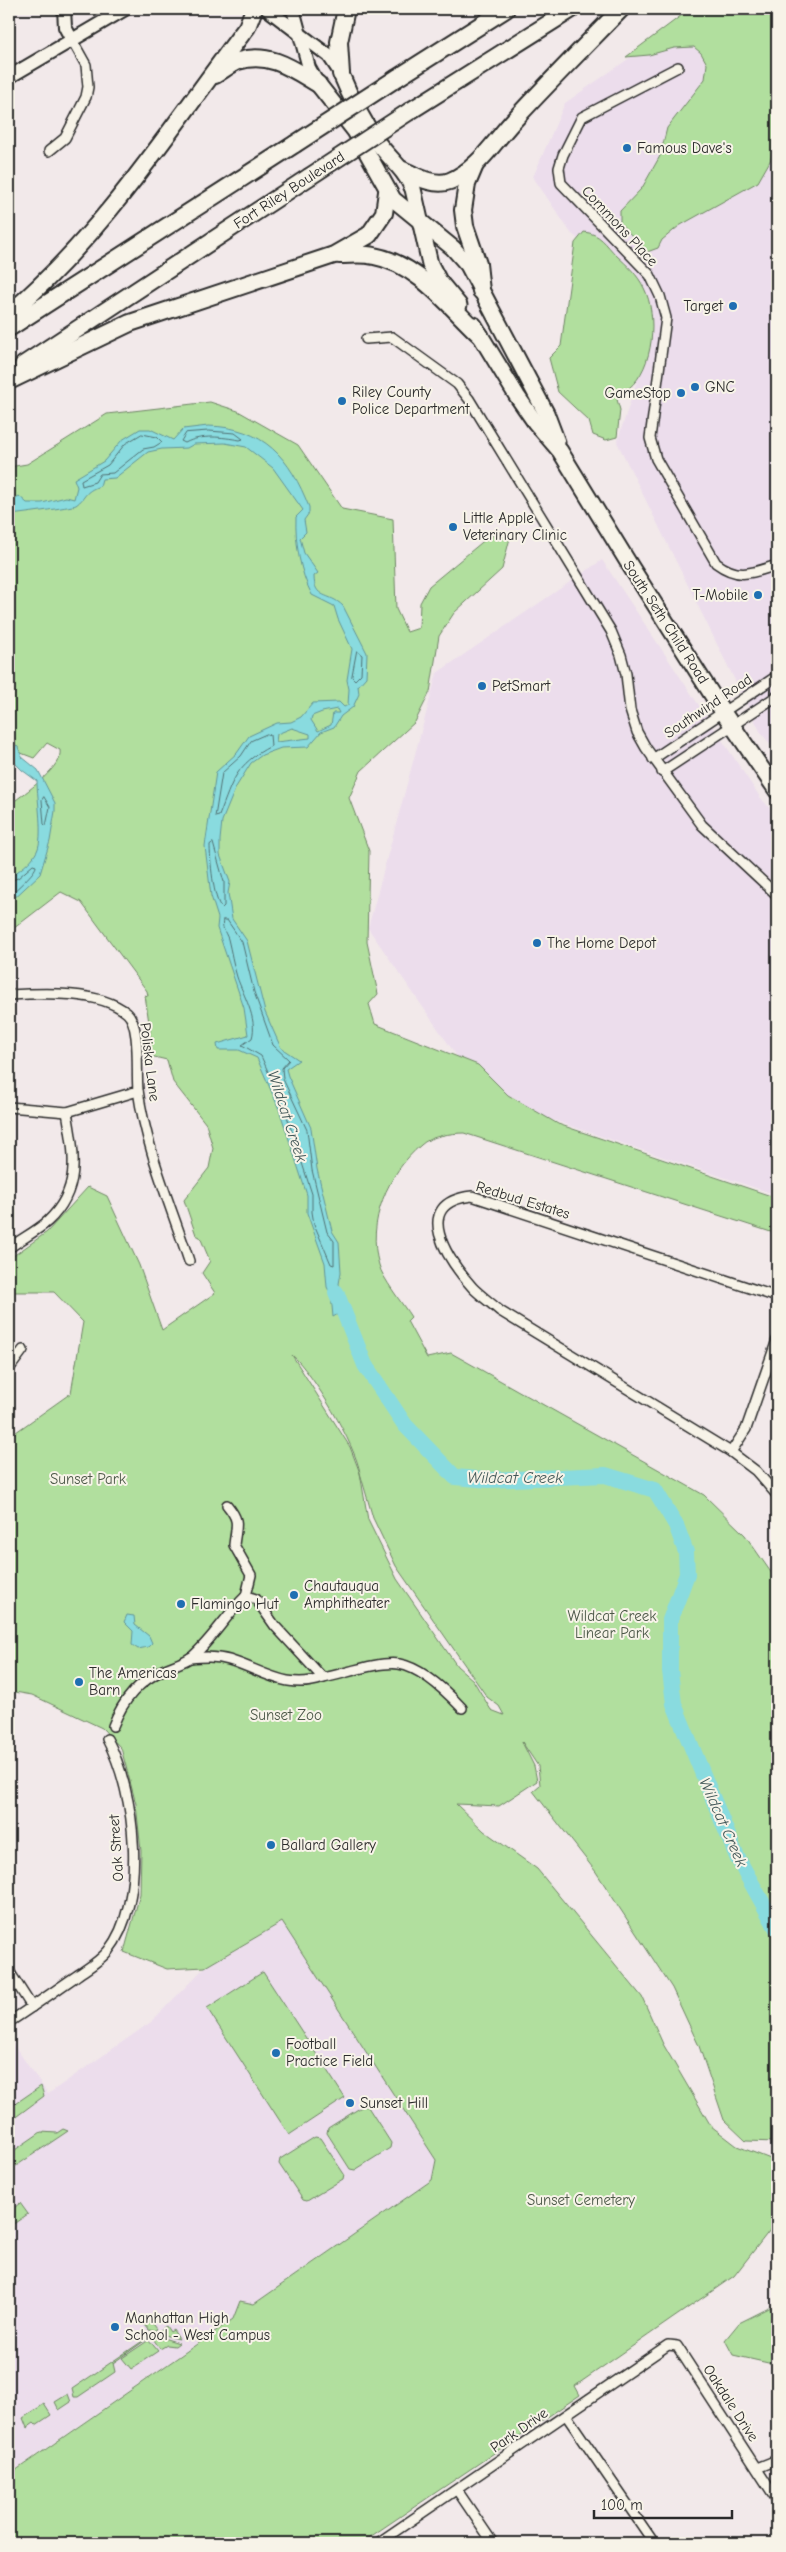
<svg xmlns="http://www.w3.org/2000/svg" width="786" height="2552" viewBox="0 0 786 2552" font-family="'Comic Neue',sans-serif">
<rect width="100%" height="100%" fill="#f2e9ea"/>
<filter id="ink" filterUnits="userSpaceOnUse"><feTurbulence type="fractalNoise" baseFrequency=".02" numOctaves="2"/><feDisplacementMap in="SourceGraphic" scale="10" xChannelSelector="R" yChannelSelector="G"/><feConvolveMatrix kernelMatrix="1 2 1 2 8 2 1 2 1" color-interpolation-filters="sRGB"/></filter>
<g filter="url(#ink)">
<g fill="#ecddec">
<polygon points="700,9 777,105 777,752 761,733 617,442 649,345 633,288 571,233 533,177 565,103"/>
<polygon points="602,560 760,797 777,817 777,1195 486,1098 368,928 437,673"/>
<polygon points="282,1922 436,2160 432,2180 9,2474 9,2038 48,2094 151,2022 205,1967"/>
</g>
<g fill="#b1df9e" stroke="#6e8564" fill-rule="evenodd">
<polygon points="690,9 775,9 777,15 777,140 770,161 758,182 679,226 662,240 658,248 647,252 620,223 620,211 642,188 660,156 667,128 705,79 707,64 701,53 694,47 674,48 649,55 626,57"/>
<path d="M584,232C601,234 605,244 617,256C627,265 638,275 644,288C658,315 654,368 629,388C625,391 620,394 616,396L620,410L617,437L606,440L593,435L589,421L558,392L549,358L561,346L575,243Z"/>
<path d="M210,402L238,411L298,445L342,509L393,519L396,609L407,632L419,628L420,603L429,586L487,538L499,533L510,538L502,569L454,613L439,636L430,692L415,722L361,771L349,798L369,851L367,942L378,994L369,1004L375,1024L478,1065L508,1095L558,1124L777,1198V1234L464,1133C452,1133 430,1136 421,1145C388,1173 366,1222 379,1265C382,1278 403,1304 411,1317L407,1321L427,1358L451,1353L704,1495L745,1535L777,1581V2142L746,2141L724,2120L699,2046L672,1988L596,1872L533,1791L540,1785L538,1766L522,1742L534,1766L537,1781L499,1806L456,1804L484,1831L537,1869L642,1997L663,2044L711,2126L737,2146L773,2160L777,2165V2221L734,2276L575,2386L580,2395L361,2543H9V2475L233,2319L240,2301L254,2304L432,2180L436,2160L282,1922L205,1967L167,1969L124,1952L140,1894L141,1851L136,1804L121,1748L102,1728L32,1695L9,1691V1437L71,1393L83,1322L54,1292H9V1259L47,1232L88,1187L107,1196L139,1265L162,1330L215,1293L202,1273L210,1261L200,1237L196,1235L184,1200L209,1168L213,1148L206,1124L173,1082L167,1060L150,1056V1030L145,995L148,996L147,991L81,902L61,892L9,932V799L16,800C29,790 63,766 60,750L47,743L34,758L21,753L9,766V467L27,464L107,414ZM292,1355C313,1373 356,1446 360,1473L350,1447ZM360,1473L373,1518L396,1566L487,1697L499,1706L504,1715L491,1710L473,1680L457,1666L397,1579L368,1520Z"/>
<polygon points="263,1972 345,2098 289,2135 207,2008"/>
<polygon points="41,2086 44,2096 9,2122 9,2108"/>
<polygon points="363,2106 368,2107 391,2143 390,2148 355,2170 350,2169 327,2133 328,2128"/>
<polygon points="63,2129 68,2131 13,2168 9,2164 9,2154 41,2132 57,2133"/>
<polygon points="315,2137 320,2138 344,2174 343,2179 307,2201 303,2200 279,2164 280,2159"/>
<polygon points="20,2203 28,2214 9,2227 9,2212"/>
<polygon points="777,2304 777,2365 733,2355 725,2340 739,2323"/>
<polygon points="148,2317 157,2329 154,2331 149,2330 142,2321"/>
<polygon points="166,2326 170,2332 173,2330 179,2339 156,2333"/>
<polygon points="145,2331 147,2339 113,2363 115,2372 78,2397 74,2397 72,2389 144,2340 141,2333"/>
<polygon points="154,2335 179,2343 175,2346 167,2345 160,2349 152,2337"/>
<polygon points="149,2340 158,2351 131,2369 122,2358"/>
<polygon points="68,2394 71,2402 59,2410 55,2402"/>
<polygon points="44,2404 51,2415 36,2425 34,2423 27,2428 23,2418"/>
</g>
<g fill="#89dbdf" stroke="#639597" fill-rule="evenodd">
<path d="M208,426C264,427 290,458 309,507V513L304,520L306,532L300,538L304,553L318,573L314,576C314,600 329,592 343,606L367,653L366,677L358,686L359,694L353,707L341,716L334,727L321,732L308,747L281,748L262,755L251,763L236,787L222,821L220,840V855L230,882L228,893L232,919L247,941L265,1012L281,1048L299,1060L286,1069L288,1076L311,1128L317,1169L332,1231L339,1242L341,1272L339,1284L348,1308L333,1317L331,1295L327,1287L325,1263L307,1213V1195L279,1109L257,1058L239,1050H218L217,1044L248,1035L244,1008L217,928L218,918L211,896L205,846L216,772L237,753L249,736L277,723L291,722L301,717L313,703L339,702L344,707L348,705L349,689L347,680L352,649L338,619L334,606L312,595C300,572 295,543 296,517L303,510L273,468L246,447L225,443L194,444L187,448L162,449L148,452L115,478L102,479L100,486C83,492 87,497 76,505C72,507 14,515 9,515V501L19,496L27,503H42L66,497L74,499L77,487L74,479L104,461L122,440L140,429H150L173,440L183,429ZM337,709L339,713H333L331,725L318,731L311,720L312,716L322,712ZM292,728L310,734V738L276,742L277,734Z"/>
<path d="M9,739L18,747L22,757L38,770L55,803V811L50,841L40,874L9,903V878C19,870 31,863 37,851C44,837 37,798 37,781L22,770L9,757Z"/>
<polygon points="127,1615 134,1616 135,1625 149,1636 152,1643 148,1647 138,1649 132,1645 133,1631 124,1622"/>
</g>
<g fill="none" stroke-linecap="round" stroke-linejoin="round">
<g stroke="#517173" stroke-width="1">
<path d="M209,431L235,433L243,439L240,440C222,437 202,434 185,443L181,441L186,433Z"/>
<polygon points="142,434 157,437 162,442 154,447 143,449 113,473 100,474 95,482 82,486 81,480 108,465 125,444"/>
<polygon points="357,651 362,655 361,674 355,680 352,677"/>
<path d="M267,734L270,735L271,746C235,765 233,780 219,816L215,817L222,773L241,756L251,741Z"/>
<polygon points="44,797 50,807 46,826 44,824 42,800"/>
<path d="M213,843L224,882V906L222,908C213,901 210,857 210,845Z"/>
<path d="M9,881L18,878L33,865L36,866C36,872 15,890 9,896"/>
<path d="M223,920H227L242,942L254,992L273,1045L289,1060L282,1068L283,1079L307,1130L312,1170L327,1232L334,1241V1265L331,1264L314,1224L312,1212V1194L284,1107L261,1056L242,1045L252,1038C258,1018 243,995 237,977C233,964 231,951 228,939C225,931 221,928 223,920Z"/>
</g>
<polyline stroke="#89dbdf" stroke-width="16" points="336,1292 365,1365 405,1425 455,1477 489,1480 605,1475 655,1490 676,1525 686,1552 687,1574 670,1620 670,1671 674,1704 737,1857 777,1929"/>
<defs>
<g id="street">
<path d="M678,67L582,117L563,155L559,168L561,183L650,275L660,296L666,318L650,438L656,459L716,563C739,580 752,573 777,565"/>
<polyline points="49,151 65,138 86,97 88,87 86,65 72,40"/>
<polyline points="366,339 392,337 457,384 469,399 611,631 621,655 626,674 630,710 637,732 646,748 702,825 777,895"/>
<polyline points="653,759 777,676"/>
<polyline points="662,772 777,696"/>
<path d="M9,995C42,993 100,990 127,1013C141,1025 136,1072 138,1090C146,1149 171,1206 189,1261"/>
<polyline points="9,1107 67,1112 138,1091"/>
<path d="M9,1248C21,1239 37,1231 48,1221C82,1189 74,1153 67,1112"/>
<path d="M777,1297L472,1196C409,1203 448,1260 473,1288C481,1296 491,1303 500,1311L731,1452L756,1471L777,1495"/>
<polyline points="9,1369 23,1350"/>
<polyline points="731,1452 746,1429 777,1340"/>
<path d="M227,1505C241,1522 236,1525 234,1545L251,1575L246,1596"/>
<path d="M190,1658C203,1657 216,1656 229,1660C262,1670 287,1691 323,1678"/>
<path d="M113,1726C123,1699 139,1681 165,1669C174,1665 185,1662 193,1656C213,1638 227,1614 246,1596L256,1599L275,1626L323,1678C344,1674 378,1661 399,1664C422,1668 447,1692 462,1708"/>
<polyline points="9,1971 32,2007"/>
<path d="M9,2022C31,2008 53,1992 75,1977C86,1969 99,1962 108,1951C148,1901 136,1793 107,1739"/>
<polyline points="566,2415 654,2543"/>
<polyline points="757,2468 777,2460"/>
<polyline points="457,2490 493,2543"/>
<polyline points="378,2543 668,2345 677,2346 777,2500"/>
</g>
<g id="secondary">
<polyline points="64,9 65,27 72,40"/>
<polyline points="267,9 329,56 341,74"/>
<polyline points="293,9 309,68 318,84"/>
<polyline points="9,77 125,9"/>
</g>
<g id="primary">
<path d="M341,74C351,99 363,121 378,143C390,159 405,170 413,189L430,264L439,281L459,305"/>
<polyline points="318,84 355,131 393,199 453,248 468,265 546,413 557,442"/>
<polyline points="474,325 517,396 535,422 560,451 631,567 723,712 777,791"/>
</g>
<g id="highway">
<polyline points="341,74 339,42 346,9"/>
<path d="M215,75C222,71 230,64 238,61C269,51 293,69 318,84"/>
<polyline points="397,78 506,9"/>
<polyline points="410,111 572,9"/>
<polyline points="475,165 467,184 463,210 465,226 478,264 481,291"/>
<path d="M403,170C416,176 434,187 450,181C478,170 495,140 515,119C550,81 586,45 621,9"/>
<path d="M339,255C351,255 362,253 374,256C418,264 449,306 480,335"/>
<path d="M9,314C104,233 172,126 247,27L254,9"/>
<polyline points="9,328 295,144"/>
<polyline points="23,365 309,177"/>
<polyline points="9,381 130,323 334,255 369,235 384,213 387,192"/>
</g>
</defs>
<use href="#street" stroke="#2b2b2b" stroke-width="12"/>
<use href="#secondary" stroke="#2b2b2b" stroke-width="16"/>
<use href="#primary" stroke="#2b2b2b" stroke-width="19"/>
<use href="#highway" stroke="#2b2b2b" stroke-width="20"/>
<use href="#street" stroke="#f7f3e8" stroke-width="9"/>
<use href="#secondary" stroke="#f7f3e8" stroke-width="12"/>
<use href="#primary" stroke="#f7f3e8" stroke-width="15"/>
<use href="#highway" stroke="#f7f3e8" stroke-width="16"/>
<defs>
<g id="highway-bridge">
<polyline points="295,144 397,78"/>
<polyline points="309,177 410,111"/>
</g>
</defs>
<use href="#highway-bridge" stroke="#2b2b2b" stroke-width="20" stroke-linecap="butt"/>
<use href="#highway-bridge" stroke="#f7f3e8" stroke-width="16"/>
</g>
</g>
<g fill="#1f6fb2" stroke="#f7f3e8" stroke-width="2">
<circle cx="627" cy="148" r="5"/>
<circle cx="733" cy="306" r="5"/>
<circle cx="695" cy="387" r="5"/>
<circle cx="681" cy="393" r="5"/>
<circle cx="342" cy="401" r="5"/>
<circle cx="453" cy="527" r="5"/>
<circle cx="758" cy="595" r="5"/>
<circle cx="482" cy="686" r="5"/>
<circle cx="537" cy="943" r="5"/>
<circle cx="294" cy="1595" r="5"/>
<circle cx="181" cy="1604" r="5"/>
<circle cx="79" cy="1682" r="5"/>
<circle cx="271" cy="1845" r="5"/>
<circle cx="276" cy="2053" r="5"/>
<circle cx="350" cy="2103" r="5"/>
<circle cx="115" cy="2327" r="5"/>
</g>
<g text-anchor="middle" stroke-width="4" stroke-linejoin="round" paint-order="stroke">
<g font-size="15" fill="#2b2b2b" stroke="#f7f3e8" text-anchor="start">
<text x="637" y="153">Famous Dave's</text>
<text x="723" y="311" text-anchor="end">Target</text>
<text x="705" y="392">GNC</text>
<text x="352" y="397">Riley County<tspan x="352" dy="17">Police Department</tspan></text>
<text x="671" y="398" text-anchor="end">GameStop</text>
<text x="463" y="523">Little Apple<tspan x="463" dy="17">Veterinary Clinic</tspan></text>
<text x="748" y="600" text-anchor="end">T-Mobile</text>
<text x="492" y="691">PetSmart</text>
<text x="547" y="948">The Home Depot</text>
<text x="304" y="1591">Chautauqua<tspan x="304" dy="17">Amphitheater</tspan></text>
<text x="191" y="1609">Flamingo Hut</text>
<text x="89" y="1678">The Americas<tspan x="89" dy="17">Barn</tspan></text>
<text x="281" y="1850">Ballard Gallery</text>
<text x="286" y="2049">Football<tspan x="286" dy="17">Practice Field</tspan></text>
<text x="360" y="2108">Sunset Hill</text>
<text x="125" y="2323">Manhattan High<tspan x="125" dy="17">School - West Campus</tspan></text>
</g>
<g font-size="15" fill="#2b2b2b" stroke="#f7f3e8">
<text transform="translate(289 190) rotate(-33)" y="5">Fort Riley Boulevard</text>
<text transform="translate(620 226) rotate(47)" y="5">Commons Place</text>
<text transform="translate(666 622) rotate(57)" y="5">South Seth Child Road</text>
<text transform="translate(708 706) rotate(-34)" y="5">Southwind Road</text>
<text transform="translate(150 1062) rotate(83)" y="5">Poliska Lane</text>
<text transform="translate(523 1200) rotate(17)" y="5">Redbud Estates</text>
<text transform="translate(116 1848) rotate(-94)" y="5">Oak Street</text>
<text transform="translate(731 2403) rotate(57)" y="5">Oakdale Drive</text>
<text transform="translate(519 2430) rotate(-35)" y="5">Park Drive</text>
</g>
<g font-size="15" fill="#4c5848" stroke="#f7f3e8">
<text x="88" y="1484">Sunset Park</text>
<text x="612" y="1621">Wildcat Creek<tspan x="612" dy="17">Linear Park</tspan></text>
<text x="286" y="1720">Sunset Zoo</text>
<text x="581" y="2205">Sunset Cemetery</text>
</g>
<g font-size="16" font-style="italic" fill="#425758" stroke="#f7f3e8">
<text transform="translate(288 1116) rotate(72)" y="6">Wildcat Creek</text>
<text x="515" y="1483">Wildcat Creek</text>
<text transform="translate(724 1822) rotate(66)" y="6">Wildcat Creek</text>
</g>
</g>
<rect width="786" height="2552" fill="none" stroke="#f7f3e8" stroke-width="30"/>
<rect x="15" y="15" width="756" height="2522" fill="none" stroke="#2b2b2b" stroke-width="2" filter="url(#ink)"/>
<path d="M594 2510v8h138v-8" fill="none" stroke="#2b2b2b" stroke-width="2.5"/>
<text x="601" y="2510" font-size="15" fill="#2b2b2b" stroke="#f7f3e8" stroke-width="4" paint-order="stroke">100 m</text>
</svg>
